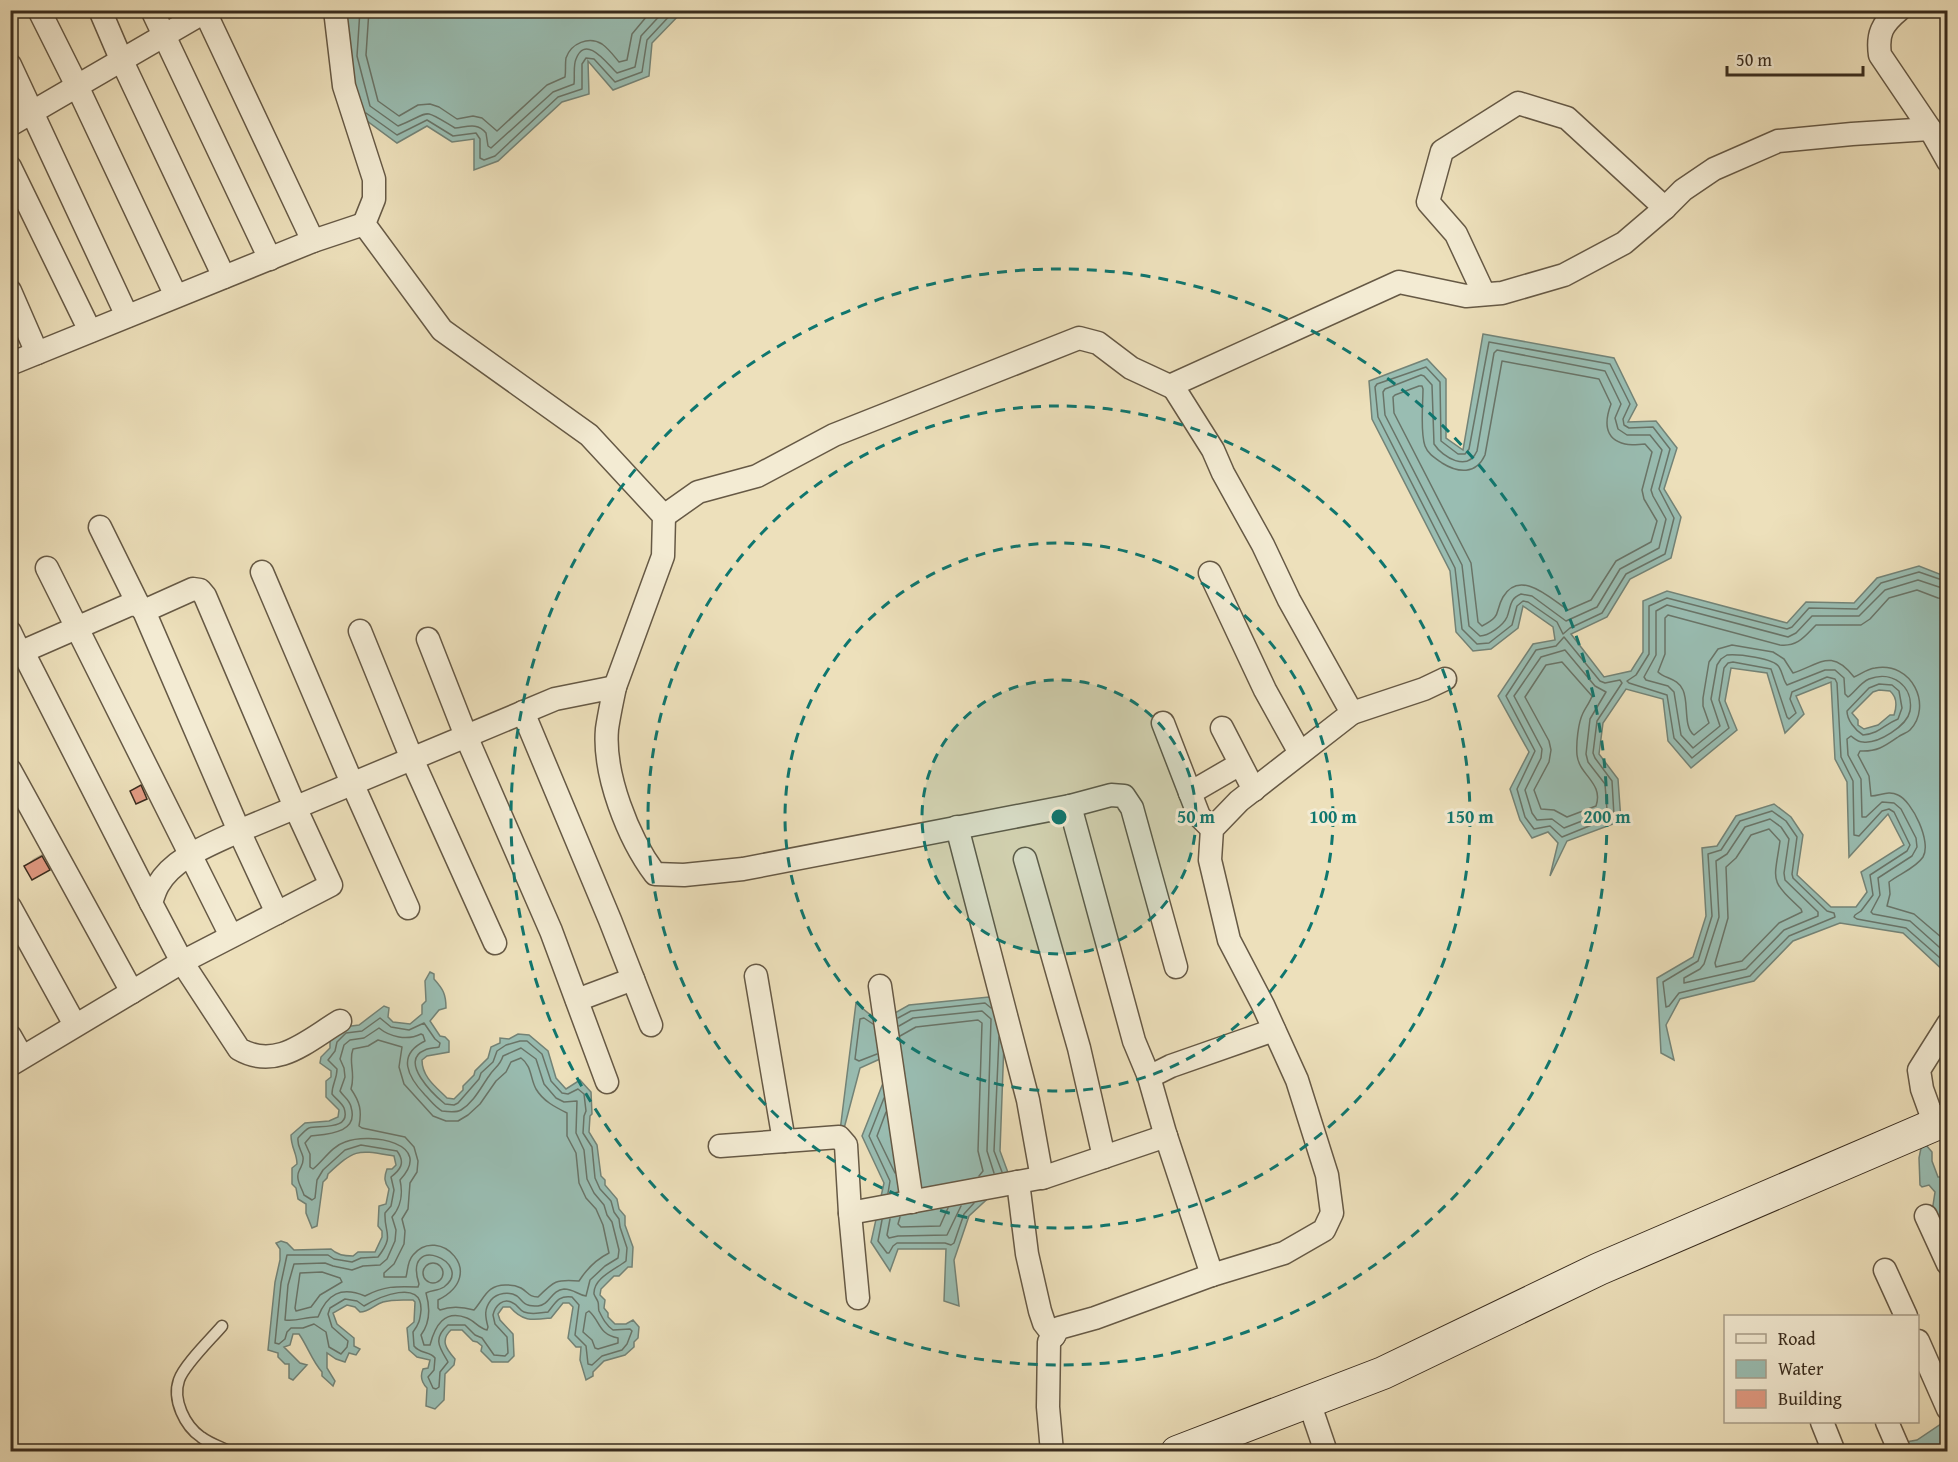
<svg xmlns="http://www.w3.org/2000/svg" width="1958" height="1462" viewBox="0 0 1958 1462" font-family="'Gentium Book Plus',serif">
<rect width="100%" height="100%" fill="#ede0bb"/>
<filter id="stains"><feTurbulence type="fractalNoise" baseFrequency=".00333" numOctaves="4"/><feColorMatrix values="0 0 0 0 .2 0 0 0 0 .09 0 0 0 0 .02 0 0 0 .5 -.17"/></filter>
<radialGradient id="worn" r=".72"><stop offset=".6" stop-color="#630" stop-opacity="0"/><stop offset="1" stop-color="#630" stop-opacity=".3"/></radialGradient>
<g fill="#99bdb2" stroke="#738377" stroke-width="1.5" fill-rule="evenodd">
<polygon points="346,11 683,11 652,43 649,76 613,90 588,61 589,94 562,102 498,161 474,170 474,139 452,142 427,126 397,143 359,115 343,58"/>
<path d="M1483,334L1614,358L1637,405L1628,422L1656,421L1677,448L1664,489L1681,517L1671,558L1630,579L1607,617L1571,634L1604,677L1631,671L1643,652V601L1667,591L1787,623L1806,602L1854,603L1877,578L1919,566L1947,577V974L1903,933L1840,923L1793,941L1754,981L1680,999L1666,1025L1674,1060L1661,1053L1657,978L1693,957L1706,916L1702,848L1717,846L1736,816L1774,804L1791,817L1803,835L1797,875L1831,907H1856L1867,892L1861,872L1904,845L1888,814L1849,857L1847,782L1835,759L1831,682L1796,696L1804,714L1785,733L1767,673L1731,668L1725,701L1737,730L1691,768L1668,741L1663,699L1626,689L1603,723L1599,754L1618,779L1621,821L1567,841L1550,876L1558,843L1548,832L1532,838L1520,820L1510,789L1529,752L1498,696L1533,644L1555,640L1553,627L1523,606L1518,628L1491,649L1473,651L1456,632L1450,571L1372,419L1369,381L1427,359L1446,379V438L1463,450ZM1879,690L1890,691C1897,697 1897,706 1894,715H1890L1878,725L1864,729L1858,725V720L1852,713L1873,692Z"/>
<path d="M430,972L434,974V979C443,989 446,994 446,1008L439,1010L430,1021L440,1036L445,1037L449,1041V1052L427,1056L422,1060C422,1077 436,1087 447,1098L454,1099L463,1090V1086L474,1075L475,1071L488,1058L491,1047L500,1043V1038L509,1039L518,1034L529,1035L548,1051L556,1078L566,1089L580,1080L591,1092L592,1114L590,1116L589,1132L597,1145L601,1176L605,1180V1185L617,1199L619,1209L625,1216V1225L633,1247L632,1267H628L619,1276H614L601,1289L600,1295L605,1300L604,1308L608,1313V1317L615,1324H626L633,1320L639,1327L638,1338L634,1342V1347L625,1355L604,1361L593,1372V1376L586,1380L580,1360L581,1347H576L568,1338L573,1307L569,1303H563L551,1318C532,1320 523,1322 510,1307H503L498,1314L500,1320L513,1334L514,1356L508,1362H492L481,1351L482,1346L477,1342L473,1341L462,1330H451C440,1340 446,1349 455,1359L454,1365L445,1374L444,1400L435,1409L426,1406L427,1388C422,1383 420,1376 423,1369L428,1368L430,1360L417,1357L409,1350L407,1328L414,1322L415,1302L413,1300C402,1300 393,1299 383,1302C374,1305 369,1312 360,1312L355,1307L347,1305L333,1313L337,1324L354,1338V1346L360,1349L356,1355L349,1353L345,1362L336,1359L327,1353V1368L335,1381L333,1386L322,1376V1372C312,1361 308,1347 299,1334H293L290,1345L284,1347L300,1363L307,1365L293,1380L289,1378V1364H285L278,1357V1353L268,1350L275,1282L280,1260V1249L276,1243L281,1241L287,1243L294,1250L331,1249C337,1255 344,1256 353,1256L358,1252H375L382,1237V1231L378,1226L379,1206L386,1204L389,1189C384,1182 384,1177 387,1169H392L396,1165L394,1156C357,1150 356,1148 328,1174L327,1178L323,1182L317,1226L312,1228L306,1213V1204L298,1199L296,1188L292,1184V1168L297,1164C297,1153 291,1148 291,1135L305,1123L329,1121L338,1117L339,1110L326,1097V1081L331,1077V1071L320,1063L321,1057L330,1048V1039L344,1027L359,1025L384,1006L389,1008L388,1017L393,1022L410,1024L422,1014V1005L426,1001L425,981Z"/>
<polygon points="989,997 1005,1015 1000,1151 1010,1178 969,1216 954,1260 959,1306 944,1301 946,1249 898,1249 890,1271 871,1242 884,1183 862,1136 889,1068 880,1059 860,1068 837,1155 856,1003 879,1022 909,1005"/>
<polygon points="1926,1145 1932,1152 1932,1161 1938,1177 1944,1177 1947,1171 1947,1250 1942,1249 1941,1221 1932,1212 1935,1192 1929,1185 1922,1187 1920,1185 1919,1158 1921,1148"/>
<polygon points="1947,1420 1947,1451 1896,1452 1906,1442 1917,1440"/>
</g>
<g fill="#0003">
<polygon points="144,783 149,794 137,802 131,791"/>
<polygon points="49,850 56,862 49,869 26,866 33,859"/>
</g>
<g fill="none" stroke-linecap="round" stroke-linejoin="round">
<g stroke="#697468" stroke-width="1.5">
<path d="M360,10L357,56L370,106L398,126C433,112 420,107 455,128C467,127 477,122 486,133L488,146L491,148L553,92L574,84C575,76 573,66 576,59C586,33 608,65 617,73L635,67L641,36L665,10"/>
<path d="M369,10L366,55L378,101L399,116L418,105L430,104L439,107L457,119L473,116L482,118L497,131L547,85L565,77C566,71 565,64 566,58C571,43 589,36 602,44C609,49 614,56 619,62L627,60L632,34L652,10"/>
<polyline points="366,113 397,135 427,120 453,136 476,133 480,139 480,158 484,160 495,156 558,97 582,89 582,64 586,58 594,59 615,82 642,72 647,40 675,10"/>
<polygon points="1489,342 1610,364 1630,404 1623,419 1624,425 1629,428 1653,427 1670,449 1659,489 1674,518 1665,554 1626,574 1602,613 1570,628 1563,634 1557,622 1528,602 1523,601 1517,606 1512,625 1489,643 1477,644 1462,629 1455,568 1378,417 1375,387 1377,384 1426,367 1440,382 1441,441 1458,454 1465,454 1469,449"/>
<path d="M1497,350L1605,371L1621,404L1615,418L1618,429L1627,435H1650L1662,450L1651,490L1653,496L1666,519L1659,548L1620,569L1597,607L1566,621L1532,596L1521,594C1509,599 1511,607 1507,617C1503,626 1488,636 1480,636L1469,626L1462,565L1385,415L1383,392L1385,389L1421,375L1424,376L1432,385L1434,444C1443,458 1468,472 1477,451L1494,353Z"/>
<path d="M1502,361L1599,379L1611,404C1605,420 1603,439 1625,444C1632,446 1639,444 1645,444L1652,452L1642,490L1644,499L1657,521L1651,542L1616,561L1591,600L1568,610C1551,599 1520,568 1503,597C1494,613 1503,615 1482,626L1478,622L1471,563L1394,413L1393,397L1395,395L1419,386H1422L1423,389C1423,404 1420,432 1425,446C1428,454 1435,458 1442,463C1458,473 1476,475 1485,455Z"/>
<polyline points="1948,582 1919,572 1881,583 1857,609 1809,608 1792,627 1787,629 1667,598 1649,606 1649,654 1636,675 1627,681 1629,683 1667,695 1674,738 1692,758 1729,728 1719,700 1724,668 1728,663 1733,662 1771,669 1787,717 1789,719 1796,713 1790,699 1792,692 1827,677 1835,679 1837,683 1841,757 1853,781 1854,835 1859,836 1882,811 1889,809 1894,812 1910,845 1907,851 1870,875 1873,895 1861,911 1855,915 1854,917 1857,919 1906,928 1948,965"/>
<path d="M1948,590L1918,580L1885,590L1859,616H1812L1796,633L1788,637L1667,605L1656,611V655L1644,677L1646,680L1668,686L1674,692L1681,735L1693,748L1720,726L1711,699L1717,665L1721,659L1727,655C1738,654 1774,658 1779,667C1783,673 1783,680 1787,685L1825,670H1835L1844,678L1845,694L1848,697C1855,692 1860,683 1869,679C1892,670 1914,686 1910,711C1907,726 1878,744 1863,742C1858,742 1855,739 1851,736L1847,739L1848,755L1861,779L1862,817H1866L1882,802L1894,803L1901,809L1916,838L1917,847L1912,856L1878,878L1880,895L1871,912L1873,914L1910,921L1948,955"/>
<path d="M1948,599L1938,598L1917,590L1889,598L1870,619L1861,625H1816C1805,636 1798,647 1780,645L1668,615L1665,618V654L1658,672C1665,679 1678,678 1683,690C1689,703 1683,727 1694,735L1709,723L1703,706V698L1709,662L1718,649L1732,645L1773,652L1784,659L1793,673C1821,664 1831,648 1854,677C1861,674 1867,669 1875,668C1912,661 1933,706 1910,730C1907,733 1902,734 1898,737C1885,746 1877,752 1860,751L1858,755L1869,776L1871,796C1880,796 1888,790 1898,795C1912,801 1932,842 1923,857C1916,868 1899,874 1889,882L1890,894L1887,906L1914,914L1948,943"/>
<polygon points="1564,637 1600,681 1605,683 1620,680 1622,683 1597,721 1593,753 1595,758 1612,781 1614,816 1562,837 1550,826 1534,829 1525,817 1517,789 1535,751 1506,696 1536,650 1556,646"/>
<polygon points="1565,650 1595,686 1606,692 1590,719 1586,754 1588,762 1605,784 1607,810 1605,812 1564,828 1552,819 1537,820 1532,813 1525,790 1541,758 1542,749 1514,696 1541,657"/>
<path d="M1562,662L1592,696C1590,702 1586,707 1583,713C1578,723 1576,744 1577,755C1579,775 1604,783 1596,806L1567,817L1554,810L1541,809L1534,790L1549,762L1551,750L1549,741L1525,697L1546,665Z"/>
<path d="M1879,684L1892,685L1899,691L1902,708L1898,719C1883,725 1881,733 1863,735C1855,730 1847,720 1847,711L1869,688Z"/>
<polygon points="1772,811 1786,821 1797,837 1792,874 1793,878 1827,911 1834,913 1835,917 1789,936 1750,976 1679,993 1669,1006 1666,1007 1663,982 1698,961 1712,916 1708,854 1721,850 1740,821"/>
<polygon points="1770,819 1781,827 1789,839 1784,873 1785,880 1818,912 1818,916 1784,930 1746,969 1684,983 1684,978 1700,969 1704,964 1719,917 1716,861 1727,854 1745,827"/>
<path d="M1769,829L1780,841C1774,883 1769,879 1801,909L1802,912L1779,923L1742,961L1716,967L1715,963L1728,918L1726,867L1736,858L1751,835Z"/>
<path d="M380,1018L391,1027L409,1030L424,1023L435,1039L440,1043L439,1047C435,1048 429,1048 425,1050C398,1061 434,1095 445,1104L454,1105L458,1103L479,1079L481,1073L493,1062L497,1051L506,1045L520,1041H527L542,1054L551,1081L562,1093L568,1094L578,1089L584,1094L586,1111L584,1116L583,1133L592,1147L595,1178L600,1189L611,1201L614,1212L619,1219L620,1227L627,1248L626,1261C616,1269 593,1278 594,1294C595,1297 597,1299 598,1302C599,1305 598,1308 599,1311C603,1319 606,1325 613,1330L630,1329L632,1331L627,1344L622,1350L602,1356L592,1365L588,1364L586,1346L575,1335L579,1305L572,1297C559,1295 556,1302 548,1312C541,1313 531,1315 524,1312C519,1310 518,1305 513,1303C503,1297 495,1306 493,1315L495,1324L507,1337L508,1353L505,1356L494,1355L482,1338L475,1335L465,1325H448C432,1339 440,1348 448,1362L440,1372L439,1387L436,1389L433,1388L428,1377L434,1370L435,1358C430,1351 420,1354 414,1346L413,1332C419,1324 420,1320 421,1310C422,1278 379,1297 364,1306L357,1301L345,1299L330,1308L328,1314L332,1327L348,1341L347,1347L341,1354L329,1347L326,1332L314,1324L303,1328H291L287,1332L285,1339L279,1344L275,1343L281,1283L287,1255H328L334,1259L352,1262L361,1258L378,1257C395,1235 384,1234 385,1213L391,1206L394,1190L391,1177C400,1170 406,1163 397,1151L361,1145L345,1150L323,1170L317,1180L315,1198L312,1200L304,1195C302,1188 295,1179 299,1171C301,1166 304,1164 303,1157C301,1149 297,1146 298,1138C301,1135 305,1130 309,1128C319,1125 352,1131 344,1108C342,1103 335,1098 332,1094C332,1084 337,1079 337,1069L328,1060L335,1051L337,1042L346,1033L362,1031Z"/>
<polyline points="898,1018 911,1011 985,1003 991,1008"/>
<polyline points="873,1024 864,1018 860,1019 855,1059 859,1061 877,1054"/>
<polyline points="899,1026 913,1018 982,1011 991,1019 987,1151 994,1173"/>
<path d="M379,1028C390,1037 407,1041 421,1034L423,1035L425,1041C396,1055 408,1077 425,1095C430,1100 435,1107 442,1111C449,1112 456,1113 461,1110C474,1102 481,1087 489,1076C494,1068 500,1066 503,1056L521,1048L536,1059L544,1084L556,1098L564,1102L577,1101L576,1133L584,1150L587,1179L594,1193L604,1205L607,1215L612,1222L619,1250L618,1258L605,1266L590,1280L586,1296C578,1295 574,1289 564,1289C551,1290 550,1305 538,1306C534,1306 531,1306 528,1305C523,1304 521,1299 517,1296C509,1291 497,1293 491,1300C484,1309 485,1316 488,1327L487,1330C478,1328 475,1321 467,1318C444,1309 435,1326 430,1345H424L421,1335C430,1323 430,1307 426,1293C432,1290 438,1291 444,1287C476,1263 402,1231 419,1284L418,1287C396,1286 384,1286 365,1296C341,1286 327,1294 318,1317C307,1316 297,1322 285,1320L288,1285L294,1264L325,1263L333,1266L352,1270L363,1266L380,1265L387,1259L395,1241L396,1230L392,1217C401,1207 403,1193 400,1180C435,1143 370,1132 345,1142C332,1146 323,1161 313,1169L310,1167V1154L305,1143L311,1136C328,1134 359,1133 351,1107C350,1100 343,1096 340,1091L345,1077L344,1068L340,1059L344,1045L350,1040L364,1038Z"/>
<polyline points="900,1036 916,1027 978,1020 982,1023 978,1151 983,1171 979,1176"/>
<polyline points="999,1037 994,1151 1002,1172"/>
<path d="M378,1040L402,1047L399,1067L404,1084L433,1116L446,1121H458L468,1115L480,1104L496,1081L506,1072L511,1062L521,1058C532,1066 530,1078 536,1089C543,1101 555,1107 567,1113V1136L576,1153L579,1183L586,1198L596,1209L603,1225L609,1253C597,1259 586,1270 579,1281C556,1279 554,1281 538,1297C529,1297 528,1292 521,1288C517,1286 512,1285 507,1285C487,1284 484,1299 474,1310C463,1307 451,1306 440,1310L438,1308V1300C490,1274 438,1224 413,1255C407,1262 408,1270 406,1277H384V1273L394,1264L404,1244L405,1231L402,1219L408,1209L410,1183L417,1172L418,1161L414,1147L405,1137L362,1128L359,1126C362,1111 360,1102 351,1089C356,1073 348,1062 353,1049L368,1046Z"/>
<polyline points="884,1098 869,1136 890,1181 888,1193"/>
<polyline points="886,1112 877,1136 895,1173"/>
<polyline points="900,1217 898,1224 901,1227 940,1226 948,1208"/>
<polyline points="890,1219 887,1235 889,1238 898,1236 947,1235 961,1206"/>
<polyline points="882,1220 878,1241 887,1253 889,1253 893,1246 897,1243 945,1243 951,1245 954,1243 964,1214 974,1203"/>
<circle cx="433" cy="1273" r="10"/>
<polygon points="322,1272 340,1278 342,1282 320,1295 311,1307 296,1311 295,1308 300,1273"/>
<path d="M589,1311C601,1322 598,1334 618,1338V1343L598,1349L595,1348L592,1340L583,1332L586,1313Z"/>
</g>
</g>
<g fill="#e19a82" stroke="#392c1e" stroke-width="1.5">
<polygon points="141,785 147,799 136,804 130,791"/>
<polygon points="42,856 50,870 32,880 24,866"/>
</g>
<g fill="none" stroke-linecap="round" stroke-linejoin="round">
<defs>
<path id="lane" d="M222,1326C211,1339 184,1365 179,1380C172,1400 185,1426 201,1437C210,1444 221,1447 231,1452"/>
<g id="street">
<polyline points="39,10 77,86 176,296"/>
<polyline points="100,10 121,59 224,277"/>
<polyline points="152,10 270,259"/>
<polyline points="335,10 344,86 374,179 374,199 364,224 442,330 589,435 664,516 663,556 615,687"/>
<path d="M1899,10C1882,24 1877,34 1880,55L1930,129L1948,161"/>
<polyline points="205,12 313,241"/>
<polyline points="10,65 127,316"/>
<polyline points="10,125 208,10"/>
<polyline points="10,167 90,331"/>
<polyline points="10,291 37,353"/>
<polyline points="1484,294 1456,234 1428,202 1442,151 1518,103 1567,118 1665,208"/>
<polyline points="10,364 313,241 364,224"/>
<polyline points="664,516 698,492 757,476 834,435 1079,338 1098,343 1131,368 1174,388"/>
<polyline points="100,527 138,604"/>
<polyline points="47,568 231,936"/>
<polyline points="262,572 352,783 408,908"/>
<polyline points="1210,573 1265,690 1300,753"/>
<polyline points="360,631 412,759 495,943"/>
<polyline points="10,632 20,653"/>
<polyline points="428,639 466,736 551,931 607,1082"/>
<polyline points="23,652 151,903"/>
<polyline points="10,657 129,605 138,604 144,611 239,831 277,913"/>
<polyline points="523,712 610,920 651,1025"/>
<polyline points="1352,713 1424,689 1445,679"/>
<polyline points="1163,723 1199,816 1212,829"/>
<polyline points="1222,728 1254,790"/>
<polyline points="10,770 132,992"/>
<polyline points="1190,793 1240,764"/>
<polyline points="957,827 1028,1100 1042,1178"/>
<polyline points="1025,859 1079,1048 1104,1157"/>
<polyline points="10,907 75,1025"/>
<polyline points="756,976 784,1141"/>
<polyline points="880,986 912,1202"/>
<polyline points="577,1000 633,979"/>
<path d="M340,1021C308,1040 277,1071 239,1049L182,962L151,903C153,897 155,890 158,885C174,857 212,844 239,831L555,699L615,687C612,701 609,715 607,729C603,774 628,838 655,874L684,875L743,869L1070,806L1111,795L1124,796L1132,808L1176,967"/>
<polyline points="10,1036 22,1057"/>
<polyline points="10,1065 182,962 331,885 295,807 205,596 200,590 193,589 144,611"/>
<polyline points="1149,1077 1171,1066 1274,1030"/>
<polyline points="1935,1125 1922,1089 1919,1070 1948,1024"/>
<polyline points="720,1146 839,1137 846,1145 850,1213"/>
<polyline points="1018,1182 1027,1254 1040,1311 1044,1323 1054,1336"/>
<polyline points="1926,1216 1948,1264"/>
<polyline points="1885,1270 1906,1316"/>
<polyline points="1212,1275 1284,1253 1324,1230 1332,1213 1327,1175 1297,1080 1263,1005 1229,940 1210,860 1212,829 1239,801 1352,713 1289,600 1263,545 1223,473 1213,450 1172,385 1399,282 1466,296 1502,293 1564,275 1624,243 1665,208 1683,190 1714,169 1778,141 1852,134 1930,129"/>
<polyline points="858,1298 850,1213 1045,1177 1166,1136"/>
<polyline points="1918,1341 1948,1409"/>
<polyline points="1309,1402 1326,1452"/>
<polyline points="1822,1422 1834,1452"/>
<polyline points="1887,1422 1900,1452"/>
<polyline points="1052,1452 1048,1407 1049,1342 1059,1328 1095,1318 1212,1275 1165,1133 1149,1077 1134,1041 1070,806"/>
</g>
<polyline id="secondary" points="1177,1452 1383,1373 1599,1269 1948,1119"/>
</defs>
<use href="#lane" stroke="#665945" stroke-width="13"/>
<use href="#street" stroke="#665945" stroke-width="25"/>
<use href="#secondary" stroke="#392c1e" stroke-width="34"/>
<use href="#lane" stroke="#f3ebd3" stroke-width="10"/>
<use href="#street" stroke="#f3ebd3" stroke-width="22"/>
<use href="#secondary" stroke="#f3ebd3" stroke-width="32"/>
</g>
<circle cx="1059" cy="817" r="137" fill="#0f766e" fill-opacity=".12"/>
<g fill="none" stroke="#0f766e" stroke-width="3" stroke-dasharray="10 8">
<circle cx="1059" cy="817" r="137"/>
<circle cx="1059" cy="817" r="274"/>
<circle cx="1059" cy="817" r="411"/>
<circle cx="1059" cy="817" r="548"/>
</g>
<circle cx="1059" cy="817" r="9" fill="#0f766e" stroke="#f3ebd3" stroke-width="3"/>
<g font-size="18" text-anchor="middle" font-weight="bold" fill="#0f766e" stroke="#f3ebd3" stroke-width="6" stroke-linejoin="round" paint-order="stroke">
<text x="1196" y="823">50 m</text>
<text x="1333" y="823">100 m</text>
<text x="1470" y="823">150 m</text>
<text x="1607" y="823">200 m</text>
</g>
<rect width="1958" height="1462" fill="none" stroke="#ede0bb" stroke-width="36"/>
<rect x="12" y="12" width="1934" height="1438" fill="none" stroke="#392c1e" stroke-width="3"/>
<rect x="18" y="18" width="1922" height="1426" fill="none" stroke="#392c1e" stroke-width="1.5"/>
<rect x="1724" y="1315" width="195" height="108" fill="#f3ebd3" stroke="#a99f8b" stroke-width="1.5"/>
<rect x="1736" y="1334" width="30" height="9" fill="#f3ebd3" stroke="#a99f8b" stroke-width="1.5"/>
<text x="1778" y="1345" font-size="18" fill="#392c1e">Road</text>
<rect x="1736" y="1360" width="30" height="18" fill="#99bdb2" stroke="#a99f8b" stroke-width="1.5"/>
<text x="1778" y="1375" font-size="18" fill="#392c1e">Water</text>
<rect x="1736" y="1390" width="30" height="18" fill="#e19a82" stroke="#a99f8b" stroke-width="1.5"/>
<text x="1778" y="1405" font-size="18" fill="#392c1e">Building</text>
<path d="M1727 66v9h136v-9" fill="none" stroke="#392c1e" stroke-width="3"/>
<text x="1736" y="66" font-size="18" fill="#392c1e" stroke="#f3ebd3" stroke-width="4.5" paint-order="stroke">50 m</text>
<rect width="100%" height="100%" filter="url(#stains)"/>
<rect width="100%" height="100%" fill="url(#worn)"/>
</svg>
